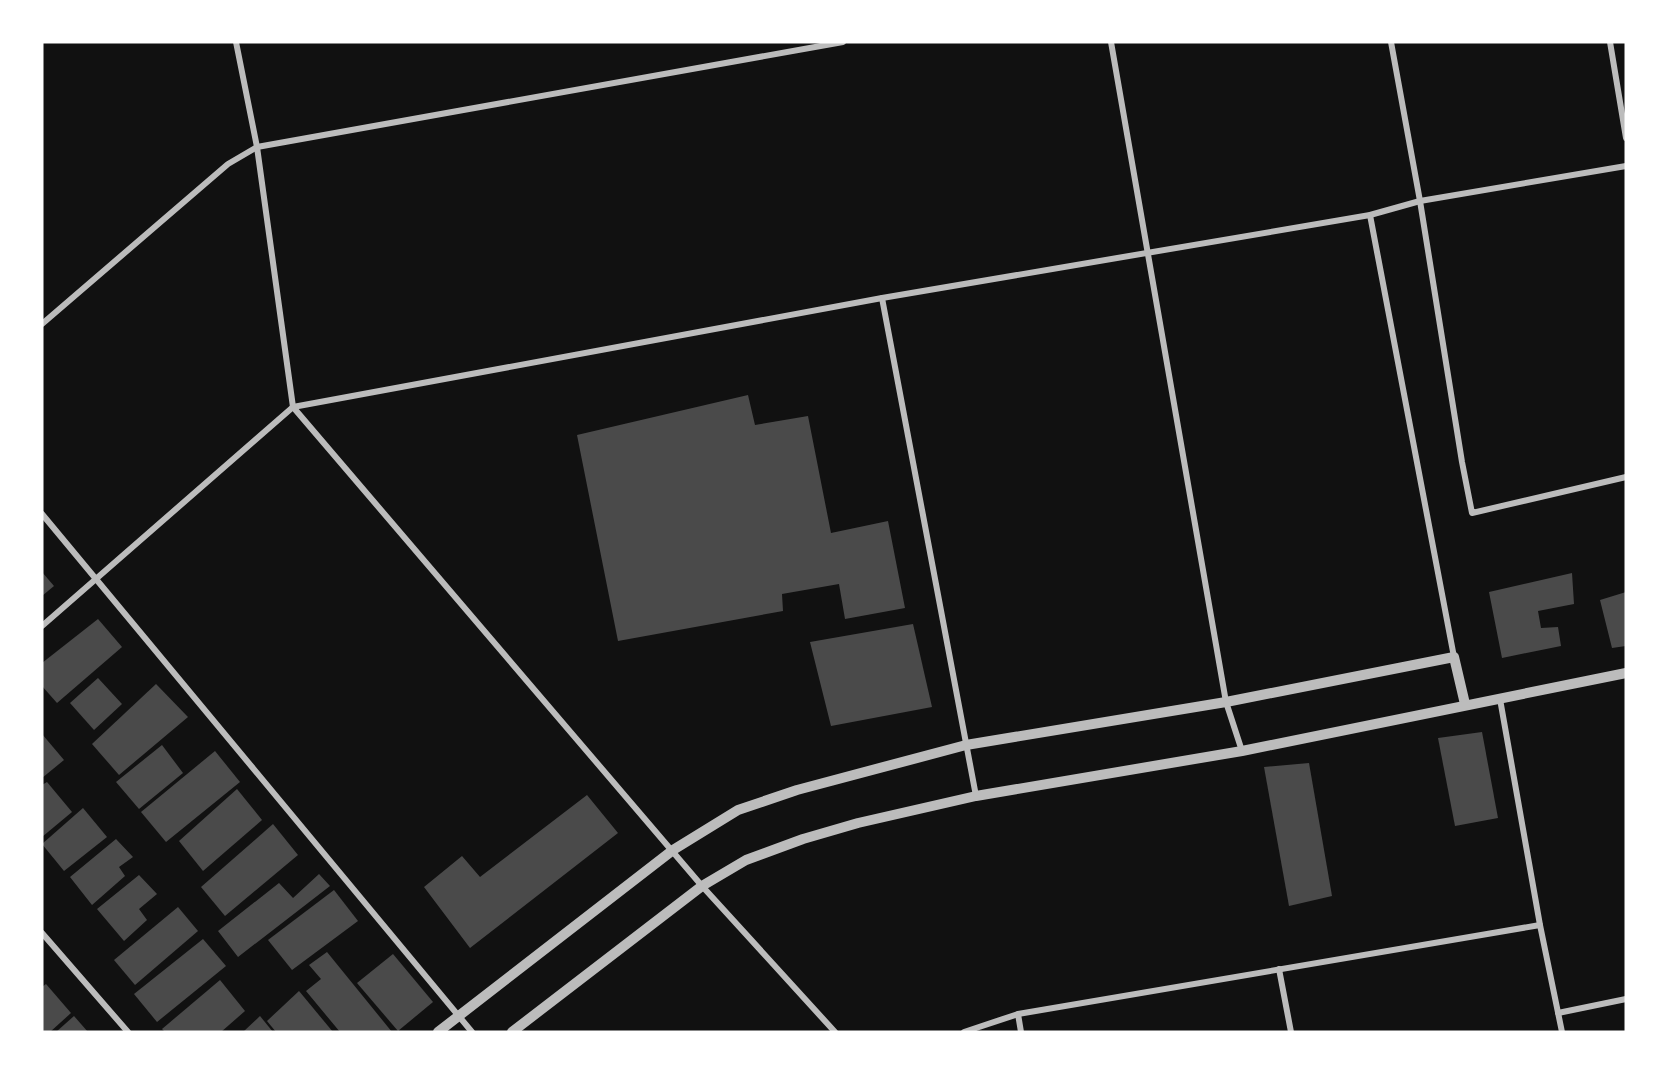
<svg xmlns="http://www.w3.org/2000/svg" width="1668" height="1074" viewBox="0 0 1668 1074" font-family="Literata,serif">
<rect width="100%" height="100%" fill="#111"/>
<g fill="#4a4a4a">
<polygon points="748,395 755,425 808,416 831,533 888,521 905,608 845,619 839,584 782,594 783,611 618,641 577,435"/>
<polygon points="42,572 54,586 42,596"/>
<polygon points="1572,573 1574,604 1538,611 1541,628 1558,627 1561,646 1502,658 1489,592"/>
<polygon points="1626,592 1626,646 1612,648 1600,600"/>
<polygon points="98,619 122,647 57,703 42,686 42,663"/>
<polygon points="913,624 932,707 831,726 810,642"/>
<polygon points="98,678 122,704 94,730 70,703"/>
<polygon points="156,684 188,717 119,775 92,744"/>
<polygon points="1482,732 1498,818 1455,826 1438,738"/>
<polygon points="42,734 64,760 42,778"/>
<polygon points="162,745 183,773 139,809 116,782"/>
<polygon points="215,751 240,782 166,842 141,812"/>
<polygon points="1309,763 1332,896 1289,906 1264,767"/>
<polygon points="47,782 72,812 42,837 42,785"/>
<polygon points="237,789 262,820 203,871 179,841"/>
<polygon points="587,795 618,833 470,948 424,887 462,856 480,877"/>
<polygon points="83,808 107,837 64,871 42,844"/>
<polygon points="273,824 298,855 225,916 201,887"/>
<polygon points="116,839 133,857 119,867 125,876 92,905 70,877"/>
<polygon points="319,874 330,886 238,957 218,931 279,883 293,898"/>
<polygon points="139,875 157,894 139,909 147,920 124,941 97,909"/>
<polygon points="334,890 358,921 292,970 268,940"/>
<polygon points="178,907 198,931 135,985 114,960"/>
<polygon points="203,939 226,966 157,1022 134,994"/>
<polygon points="327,952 392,1032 340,1032 306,991 321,979 309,965"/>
<polygon points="393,954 433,1002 398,1031 357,983"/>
<polygon points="220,980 245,1011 221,1032 165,1032 162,1029"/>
<polygon points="46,984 71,1013 50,1032 42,1032 42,987"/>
<polygon points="299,991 333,1032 276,1032 267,1021"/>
<polygon points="74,1016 88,1032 56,1032"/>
<polygon points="260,1016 273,1032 243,1032"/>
</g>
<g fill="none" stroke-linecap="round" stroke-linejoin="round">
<g stroke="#bcbcbc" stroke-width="6">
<polyline points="236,42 257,147 293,407"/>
<polyline points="1111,42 1226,702 1242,751"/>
<polyline points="1391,42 1420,201 1462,462 1472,513 1626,477"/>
<polyline points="1610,42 1626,138"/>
<polyline points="1370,215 1454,657"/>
<polyline points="882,298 976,796"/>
<polyline points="42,324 228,164 257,147 843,42"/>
<polyline points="293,407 882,298 1370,215 1420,201 1626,166"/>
<polyline points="293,407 702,886 835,1032"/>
<polyline points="42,514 472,1032"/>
<polyline points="42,626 293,407"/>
<polyline points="1500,699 1540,925 1562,1032"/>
<polyline points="42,933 128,1032"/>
<polyline points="1279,969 1291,1032"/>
<polyline points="1558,1013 1626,999"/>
<polyline points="1018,1014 1021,1032"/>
<polyline points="964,1032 1018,1014 1540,925"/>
</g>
<g stroke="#bcbcbc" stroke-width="10">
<polyline points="438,1032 673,850 738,810 797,790 966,745 1226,702 1454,657 1465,704"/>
<polyline points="512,1032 702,886 746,860 803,839 858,823 976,796 1242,751 1626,673"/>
</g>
</g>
<rect width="1668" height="1074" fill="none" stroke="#ffffff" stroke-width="87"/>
</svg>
